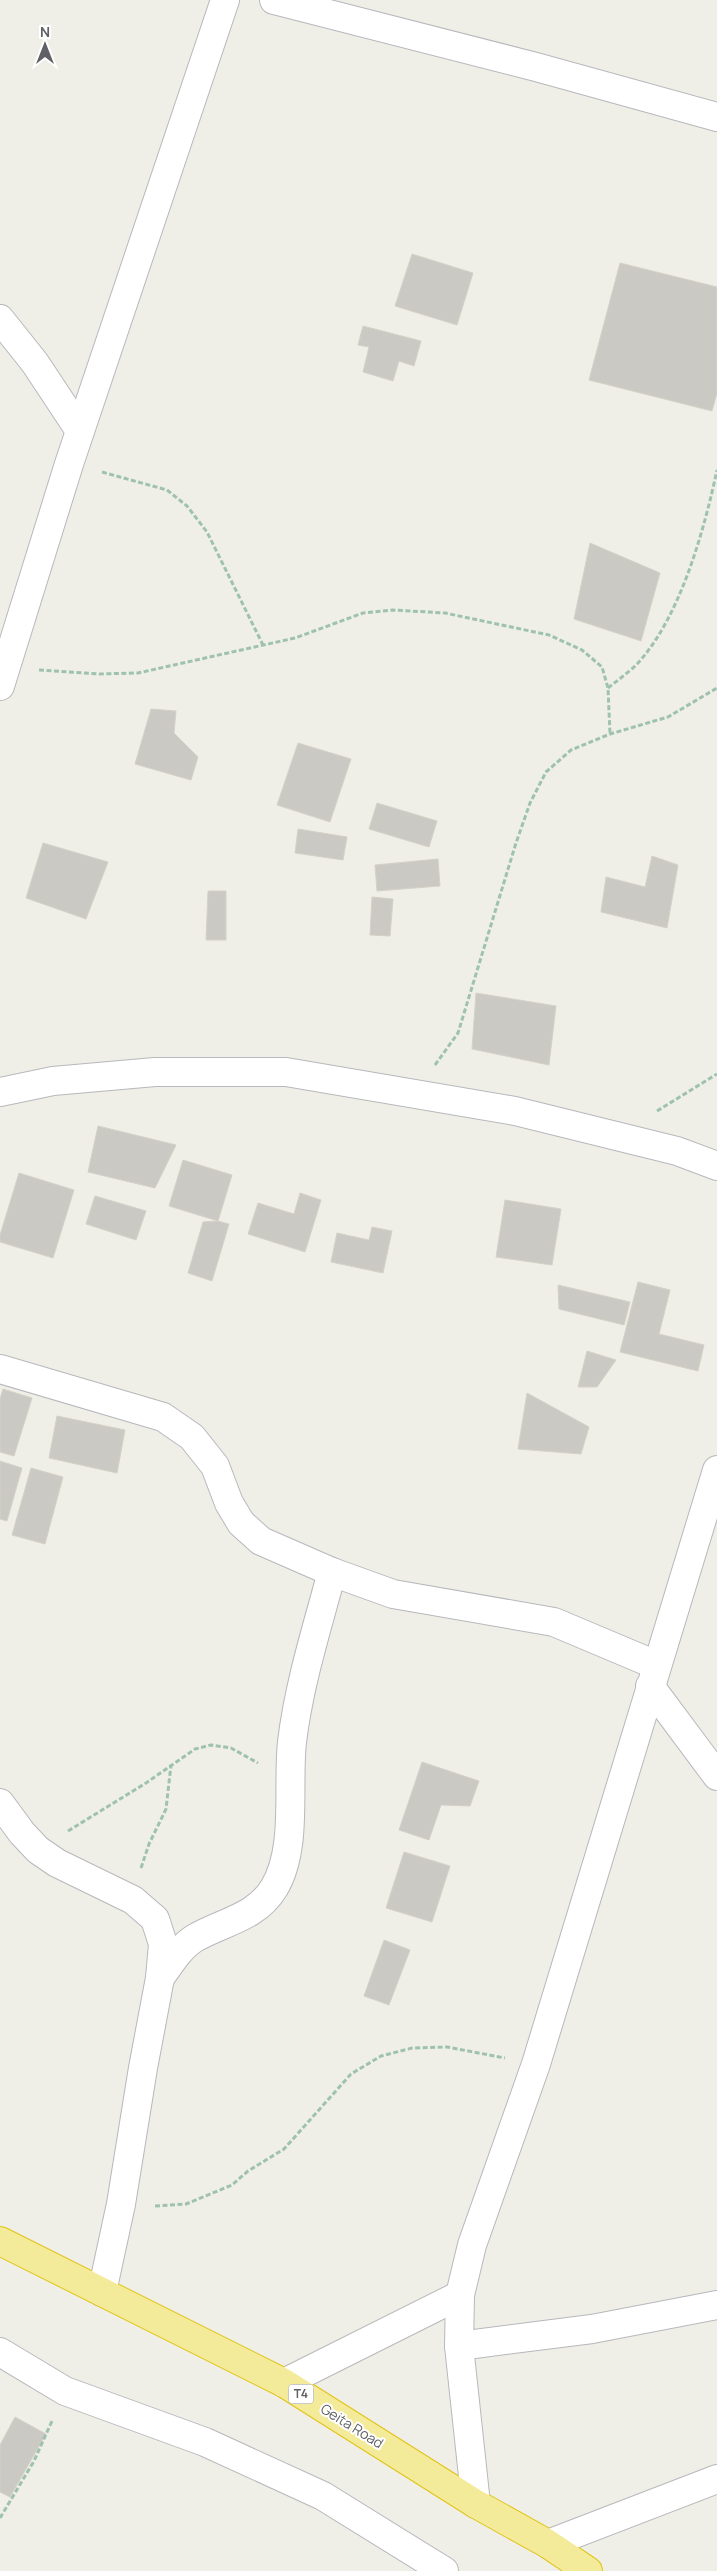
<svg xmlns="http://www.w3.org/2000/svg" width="717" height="2571" viewBox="0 0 717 2571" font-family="Manrope,sans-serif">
<rect width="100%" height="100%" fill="#efefe7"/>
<g fill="#cbc9c4" stroke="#d4d2c6">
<polygon points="412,254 473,273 457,325 395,306"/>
<polygon points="620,263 717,287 717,393 712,411 589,380"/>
<polygon points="363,326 421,341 414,366 399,361 393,381 363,372 369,347 358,345"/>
<polygon points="590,543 660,573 641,641 574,619"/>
<polygon points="151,709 176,711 174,733 198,757 191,780 135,764"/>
<polygon points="298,743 351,759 330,822 277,805"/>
<polygon points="377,803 437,821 429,847 369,829"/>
<polygon points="298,829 347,837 343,860 295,853"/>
<polygon points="43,843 108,862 86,919 26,898"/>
<polygon points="652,856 678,865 667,928 601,912 606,877 645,887"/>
<polygon points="438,859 440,886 377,891 375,865"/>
<polygon points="208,891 226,891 226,940 206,940"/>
<polygon points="372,897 393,899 390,936 370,935"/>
<polygon points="476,993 556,1006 549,1065 472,1049"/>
<polygon points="98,1126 176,1145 155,1188 88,1172"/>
<polygon points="183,1160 232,1175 218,1221 169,1206"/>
<polygon points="19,1173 74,1190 53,1258 0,1242 0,1235"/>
<polygon points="300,1193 321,1200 305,1252 248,1234 258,1203 294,1214"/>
<polygon points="95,1196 146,1211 136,1240 86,1224"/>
<polygon points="505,1200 561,1209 552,1265 496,1257"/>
<polygon points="218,1221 229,1224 212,1281 188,1273 203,1222"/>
<polygon points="372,1227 392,1231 383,1273 331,1262 337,1233 369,1240"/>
<polygon points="638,1282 670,1290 659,1334 704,1345 698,1371 620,1352"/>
<polygon points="558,1285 630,1302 624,1325 559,1309"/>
<polygon points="587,1351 616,1360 597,1387 578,1387"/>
<polygon points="3,1389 32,1398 14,1456 0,1452 0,1399"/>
<polygon points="527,1393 589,1427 581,1454 518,1449"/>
<polygon points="57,1416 125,1430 117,1473 49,1458"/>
<polygon points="0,1461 22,1468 7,1521 0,1519"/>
<polygon points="31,1468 63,1477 45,1544 12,1535"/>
<polygon points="422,1762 479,1781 470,1806 441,1805 429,1840 399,1830"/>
<polygon points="404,1852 450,1866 432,1922 386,1908"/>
<polygon points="384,1940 410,1950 389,2005 364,1996"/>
<polygon points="15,2417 46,2434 10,2497 0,2492 0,2445"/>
</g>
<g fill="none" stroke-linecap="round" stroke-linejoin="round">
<defs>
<g id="minor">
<polyline points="274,0 536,67 717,117"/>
<polyline points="0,319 35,363 80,431"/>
<polyline points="0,686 69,464 225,0"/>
<polyline points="0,1092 53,1081 155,1072 286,1072 515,1111 677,1151 717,1166"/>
<polyline points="0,1369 163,1417 192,1437 215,1466 229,1503 241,1523 261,1541 332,1572 393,1594 554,1622 656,1665"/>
<polyline points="650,1686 717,1776"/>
<polyline points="0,1803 22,1833 38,1850 57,1863 133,1900 155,1919 163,1944 160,1978 143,2068 121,2204 102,2292"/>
<path d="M160,1978C170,1964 180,1947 195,1938C222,1922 256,1918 274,1888C298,1849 287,1786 292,1742C299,1684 317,1628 332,1572"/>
<polyline points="459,2346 592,2329 717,2305"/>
<polyline points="0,2352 65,2391 205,2442 323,2496 444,2571"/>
<polyline points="284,2383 460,2295"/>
<polyline points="476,2504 459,2346 460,2295 472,2245 536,2064 717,1470"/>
<polyline points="548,2544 717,2479"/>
</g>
<polyline id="highway" points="0,2241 284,2383 476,2504 548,2544 588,2571"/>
</defs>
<use href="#minor" stroke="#b7b8bc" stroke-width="30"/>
<use href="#highway" stroke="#e1c315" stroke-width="30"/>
<g stroke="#9fc2af" stroke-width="3" stroke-dasharray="5 2.5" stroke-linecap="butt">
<polyline points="102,472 167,490 187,506 207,532 263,645"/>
<polyline points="39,670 99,674 138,673 295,638 363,613 393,610 445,613 549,635 582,650 602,667 608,688 610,734"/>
<path d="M608,688C618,680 629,672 638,663C680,617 704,531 717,470"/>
<polyline points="435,1065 458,1033 516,843 530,803 546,772 571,750 610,734 668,717 717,688"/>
<polyline points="657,1111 717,1074"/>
<polyline points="68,1831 146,1783 195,1749 211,1745 231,1748 258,1763"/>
<polyline points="141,1868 149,1844 166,1809 171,1765"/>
<polyline points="155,2206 186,2204 232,2185 248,2171 284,2149 351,2074 381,2056 412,2048 447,2047 505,2058"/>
<polyline points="0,2518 34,2461 52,2421"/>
</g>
<use href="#minor" stroke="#fff" stroke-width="28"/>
<use href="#highway" stroke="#f4eb9a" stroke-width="28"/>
</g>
<g text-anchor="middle" stroke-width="4" stroke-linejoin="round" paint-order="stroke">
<rect fill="#fff" stroke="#8f9094" stroke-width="1" x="288.5" y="2384.5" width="25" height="19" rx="4"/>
<g font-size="12" font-weight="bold" fill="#5f6166">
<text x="301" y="2398">T4</text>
</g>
<g font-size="14" fill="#5f6166" stroke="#fff">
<text transform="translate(352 2426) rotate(32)" y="5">Geita Road</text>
</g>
</g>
<g transform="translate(45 45)" stroke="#ffffff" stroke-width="4" paint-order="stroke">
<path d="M0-4L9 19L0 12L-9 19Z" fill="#5f6166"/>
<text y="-8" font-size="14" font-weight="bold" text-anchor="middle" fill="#5f6166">N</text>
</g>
</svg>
